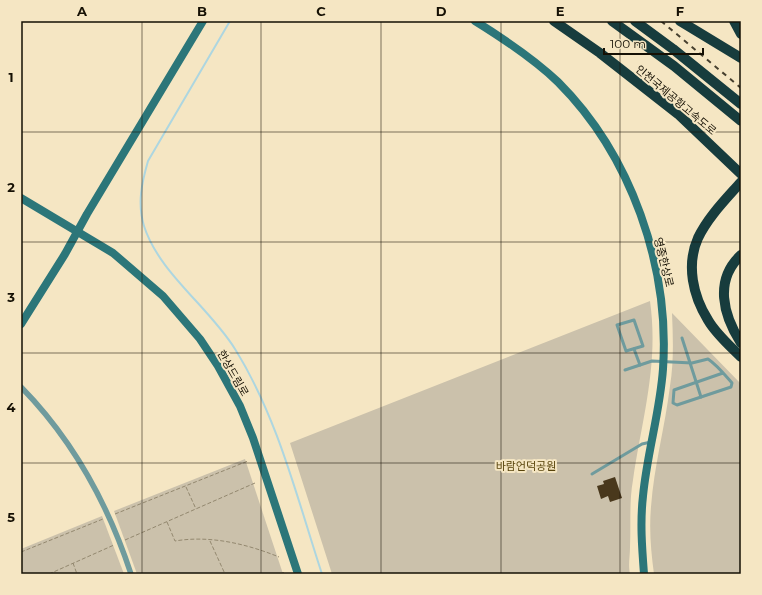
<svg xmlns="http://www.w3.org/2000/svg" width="762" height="595" viewBox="0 0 762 595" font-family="Montserrat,'Noto Sans KR',sans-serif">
<rect width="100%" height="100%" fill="#f5e6c3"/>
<g fill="#cbc1ab">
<path d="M650,301C659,365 642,418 633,480C629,502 631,524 630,547C630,557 628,564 630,574H332L290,443Z"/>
<path d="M672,313L741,384V574H654C651,552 649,530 651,507C654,466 665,427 670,386C674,362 673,337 672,313Z"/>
<polygon points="245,459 283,574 137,574 114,511"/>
<polygon points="102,516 124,574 21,574 21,549"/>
</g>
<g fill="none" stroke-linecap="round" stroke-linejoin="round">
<path stroke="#add6e0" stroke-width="2" d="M230,21L148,161C142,182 137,203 144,226C159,273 209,307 235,349C278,418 297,498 322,574"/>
</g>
<polygon fill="#49381c" points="615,477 622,498 610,502 608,496 601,499 597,486 604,484 603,481"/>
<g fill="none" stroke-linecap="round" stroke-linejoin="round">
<g stroke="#93886f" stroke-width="1" stroke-dasharray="4 2" stroke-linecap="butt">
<polyline points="186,487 196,509"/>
<polyline points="115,514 248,461"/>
<path d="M167,522L175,541C210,535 247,544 279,557"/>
<polyline points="125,540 255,483"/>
<polyline points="210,541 225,574"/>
<polyline points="21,552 103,519"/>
<polyline points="73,563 77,574"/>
<polyline points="49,574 114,545"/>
<polyline points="280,574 285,572"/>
</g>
<g stroke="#6f9b9d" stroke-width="3">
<polygon points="634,320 643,346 626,351 617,325"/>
<polyline points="682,338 701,397"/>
<polyline points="634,349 640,365"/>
<path d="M625,370L652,361L692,363L708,359C717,365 725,375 732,383L731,387L677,405L673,403L674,390L723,373"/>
<polyline points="592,474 642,444 651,442"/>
</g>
<path stroke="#6f9b9d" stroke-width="5.5" d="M21,387C73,440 108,504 131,574"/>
<g stroke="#2c7679" stroke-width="8">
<path d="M475,21C504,39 533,58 558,82C631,155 670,266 663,369C660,412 647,453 643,496C640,522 642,548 644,574"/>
<polyline points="21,198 113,253 163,296 200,339 218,366 240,406 253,438 298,574"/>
<polyline points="21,324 65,254 87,214 203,21"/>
</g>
<g stroke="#173c3d" stroke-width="10">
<polyline points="554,21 600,53 678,114 741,174"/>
<polyline points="612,21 674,66 741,121"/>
<polyline points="635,21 673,49 741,104"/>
<polyline points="680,21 741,58"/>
<polyline points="734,21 741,34"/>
<path d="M741,182C726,199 708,217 698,238C686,265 693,296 708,320C716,334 730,346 741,357"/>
<path d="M741,255C714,280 723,315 741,343"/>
</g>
<polyline stroke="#463f2e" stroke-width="2" stroke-dasharray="5 5" stroke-linecap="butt" points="661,21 741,88"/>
</g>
<path fill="none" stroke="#151004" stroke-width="1" stroke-opacity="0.55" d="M142,21V574M261,21V574M381,21V574M501,21V574M620,21V574M21,132H741M21,242H741M21,353H741M21,463H741"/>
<g text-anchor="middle" stroke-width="4" stroke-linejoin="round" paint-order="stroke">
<g font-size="11" fill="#151004" stroke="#f5e6c3">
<text transform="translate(676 100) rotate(40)" y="4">인천국제공항고속도로</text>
<text transform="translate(664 262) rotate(76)" y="4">영종한상로</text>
<text transform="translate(233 373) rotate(60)" y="4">한상드림로</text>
</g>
<g font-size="11" fill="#57430a" stroke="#f5e6c3">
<text x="526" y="470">바람언덕공원</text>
</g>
</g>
<rect width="762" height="595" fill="none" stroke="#f5e6c3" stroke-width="44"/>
<path d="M604 48v6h99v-6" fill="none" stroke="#151004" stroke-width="2"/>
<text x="610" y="48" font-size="12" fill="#151004" stroke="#f5e6c3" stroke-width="3" paint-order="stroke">100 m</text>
<rect x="22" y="22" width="718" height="551" fill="none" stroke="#151004" stroke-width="1.5"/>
<g font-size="13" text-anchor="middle" font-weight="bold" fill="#151004">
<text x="82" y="16">A</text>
<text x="202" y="16">B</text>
<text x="321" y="16">C</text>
<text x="441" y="16">D</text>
<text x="560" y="16">E</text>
<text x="680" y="16">F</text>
<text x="11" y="82">1</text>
<text x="11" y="192">2</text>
<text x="11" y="302">3</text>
<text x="11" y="412">4</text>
<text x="11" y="522">5</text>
</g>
</svg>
